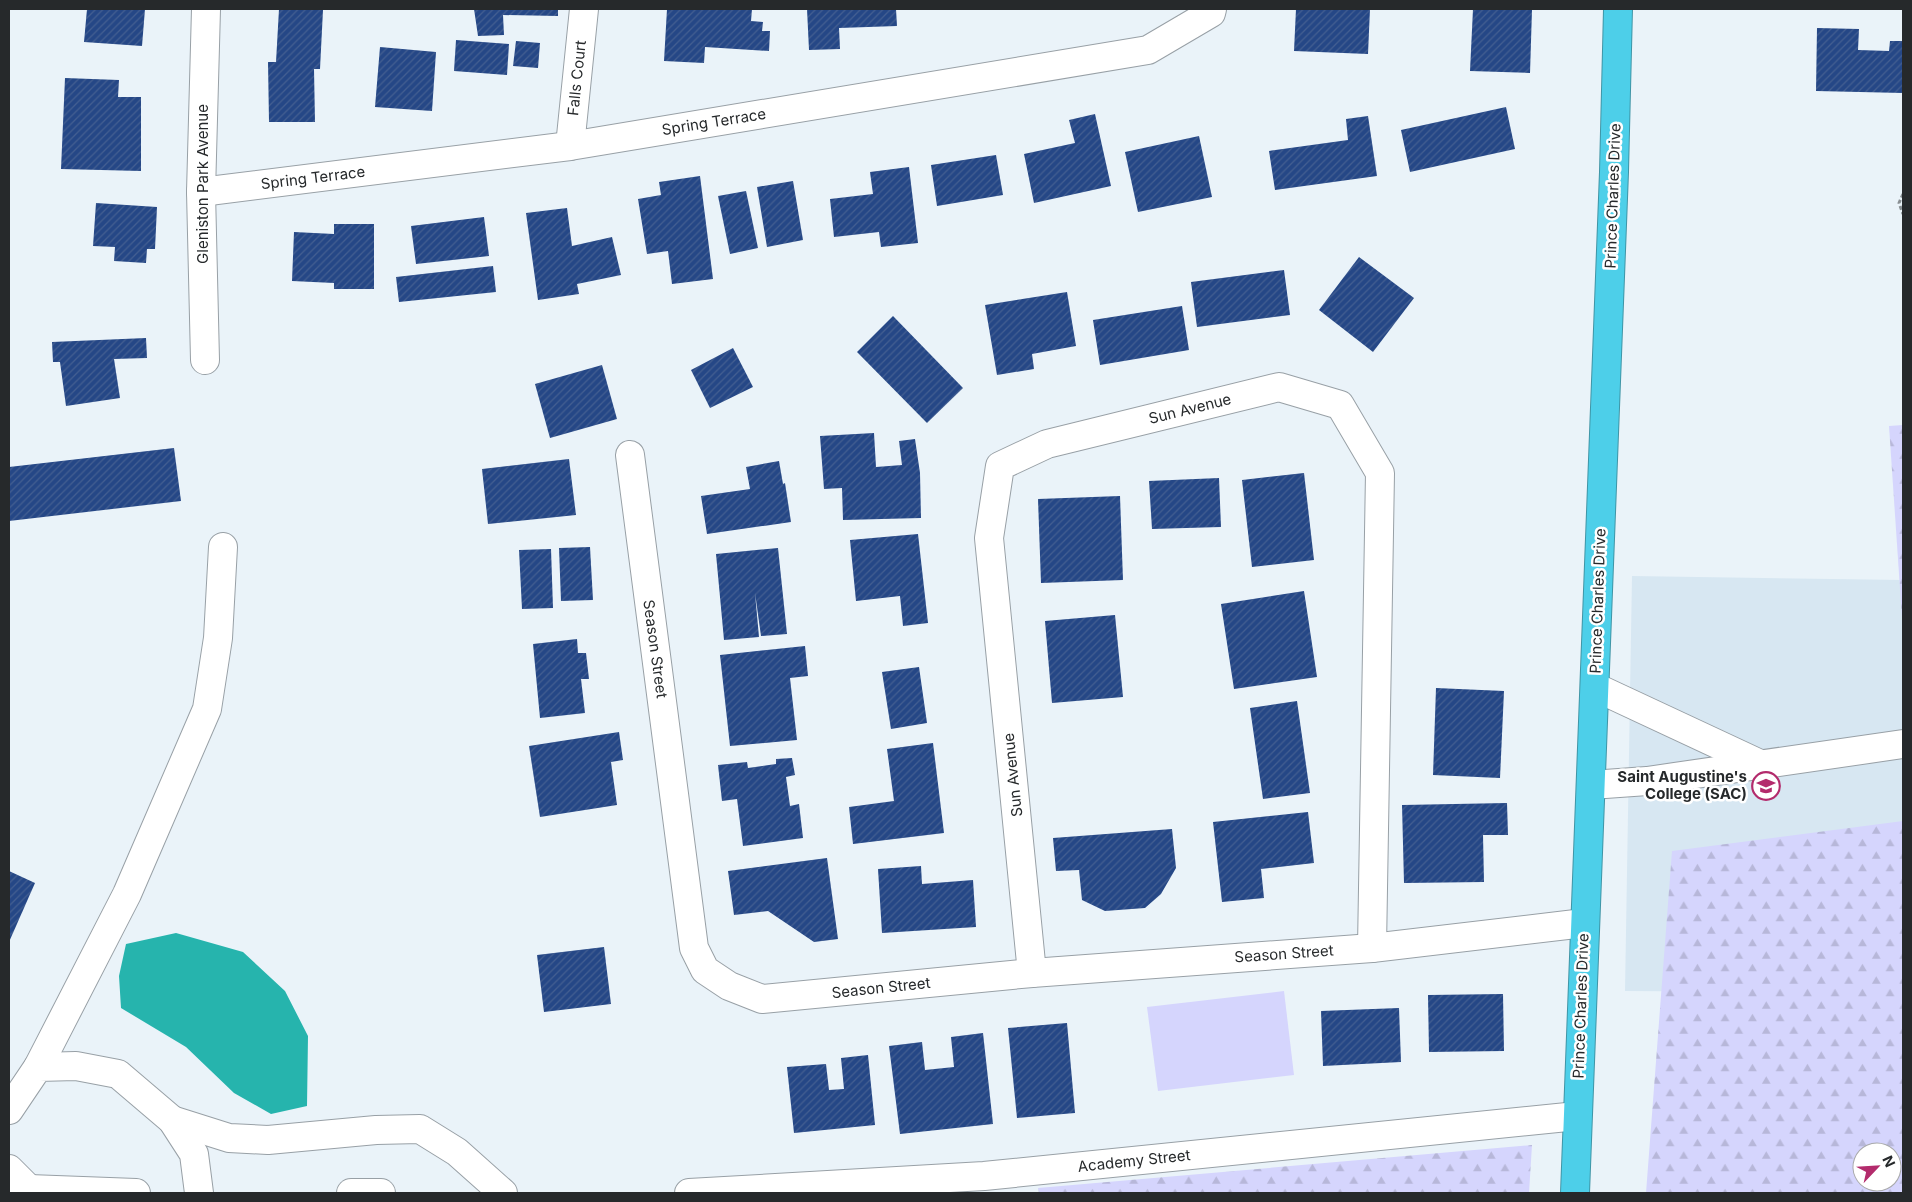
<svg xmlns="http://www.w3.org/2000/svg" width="1912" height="1202" viewBox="0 0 1912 1202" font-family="Inter,sans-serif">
<defs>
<pattern id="forest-firs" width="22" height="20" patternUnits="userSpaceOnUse" patternTransform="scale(1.25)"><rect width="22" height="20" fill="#d5d5fd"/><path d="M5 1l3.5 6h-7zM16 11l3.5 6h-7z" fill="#b7b7d9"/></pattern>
<pattern id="building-hatch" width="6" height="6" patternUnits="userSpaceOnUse" patternTransform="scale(1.25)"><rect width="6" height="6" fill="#254786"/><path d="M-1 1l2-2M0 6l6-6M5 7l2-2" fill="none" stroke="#445f91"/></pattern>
</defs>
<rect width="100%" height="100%" fill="#eaf3f9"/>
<polygon fill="#d7e7f2" points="1632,576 1903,580 1903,993 1625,991"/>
<polygon fill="#d5d5fd" points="1284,991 1294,1075 1158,1091 1147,1007"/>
<g fill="url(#forest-firs)" fill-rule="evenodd">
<polygon points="1903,425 1903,633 1889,426"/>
<path d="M1903,821V1193H1646L1672,851ZM1862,1152H1892V1182H1862Z"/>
<polygon points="1532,1145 1529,1193 1039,1193 1038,1188"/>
</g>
<polygon fill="#26b4ad" points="176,933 243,952 285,991 308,1036 307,1106 271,1114 234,1093 186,1047 121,1008 119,976 126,944"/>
<g fill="url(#building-hatch)">
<polygon points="87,9 145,9 142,46 84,42"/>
<polygon points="279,9 323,10 320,69 314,69 315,122 269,122 268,62 276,62"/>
<polygon points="474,9 558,9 558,16 503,15 504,35 478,36"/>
<polygon points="667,9 752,9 751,21 763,22 762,31 770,31 769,51 705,47 704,63 664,61"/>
<polygon points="807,9 896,9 897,26 839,28 840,49 809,50"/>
<polygon points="1296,9 1370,9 1368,54 1294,51"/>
<polygon points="1473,9 1532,9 1530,73 1470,71"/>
<polygon points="1817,28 1859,29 1858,50 1889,51 1890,41 1903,41 1903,93 1816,91"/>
<polygon points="456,40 509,44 507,75 454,71"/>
<polygon points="516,41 540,43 538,68 513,66"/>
<polygon points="380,47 436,52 432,111 375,107"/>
<polygon points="65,78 119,80 118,97 141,97 141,171 61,169"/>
<polygon points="1506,107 1515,149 1410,172 1401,130"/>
<polygon points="1095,114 1111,186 1034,203 1024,154 1075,143 1069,120"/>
<polygon points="1368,116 1377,176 1275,190 1269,151 1348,140 1346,119"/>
<polygon points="1199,136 1212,197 1138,212 1125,152"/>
<polygon points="996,155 1003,195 937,206 931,165"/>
<polygon points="909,167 918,243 881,247 879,232 834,237 830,199 873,194 870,172"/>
<polygon points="700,176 713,279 672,284 668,251 647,254 638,199 661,195 659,182"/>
<polygon points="793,181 803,240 767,247 757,187"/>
<polygon points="746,191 758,248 730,254 718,196"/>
<polygon points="96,203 157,207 155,249 147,249 146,263 114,261 115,247 93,246"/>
<polygon points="567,208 572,246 612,237 621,275 577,284 579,294 538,300 526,213"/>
<polygon points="484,217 489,256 416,264 411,226"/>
<polygon points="334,224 374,224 374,289 334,289 334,283 292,281 294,232 334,234"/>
<polygon points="1359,257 1414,298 1373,352 1319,310"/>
<polygon points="493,266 496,292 399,302 396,277"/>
<polygon points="1284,270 1290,315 1197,327 1191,282"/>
<polygon points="1067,292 1076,346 1032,354 1034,369 997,375 985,305"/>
<polygon points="1182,306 1189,350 1100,365 1093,320"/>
<polygon points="893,316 963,388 927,423 857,352"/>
<polygon points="146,338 147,358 114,359 120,398 66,406 60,362 53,362 52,342"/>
<polygon points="733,348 753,387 710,408 691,370"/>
<polygon points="602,365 617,419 550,438 535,384"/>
<polygon points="874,433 876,467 902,465 899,441 915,439 920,473 921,518 843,520 842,488 824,489 820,436"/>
<polygon points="174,448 181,501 9,521 9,467"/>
<polygon points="569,459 576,515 488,524 482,469"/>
<polygon points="779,461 783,484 785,483 791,522 707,534 701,496 750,489 746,467"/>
<polygon points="1304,473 1314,560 1252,567 1242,480"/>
<polygon points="1219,478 1221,527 1152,529 1149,481"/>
<polygon points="1120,496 1123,580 1041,583 1038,499"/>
<polygon points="918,534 928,623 903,626 900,596 856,601 850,540"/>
<polygon points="590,547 593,600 561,601 559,548"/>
<polygon points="778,548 787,634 761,636 755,593 759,637 724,640 716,554"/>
<polygon points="551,549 553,608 522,609 519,550"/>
<polygon points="1304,591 1317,677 1234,689 1221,604"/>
<polygon points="1115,615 1123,697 1052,703 1045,621"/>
<polygon points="577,639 578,653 586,653 589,679 581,679 585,713 540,718 533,644"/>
<polygon points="805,646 808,676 790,678 797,740 730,746 720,655"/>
<polygon points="919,667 927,723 891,729 882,672"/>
<polygon points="1436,688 1504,691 1500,778 1433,775"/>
<polygon points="1297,701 1310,793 1263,799 1250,708"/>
<polygon points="619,732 623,760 611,762 617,805 540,817 529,746"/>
<polygon points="933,743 944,833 853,844 849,807 894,801 887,749"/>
<polygon points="792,758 795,775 786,777 790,806 799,804 803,838 743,846 737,799 722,801 718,765 747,762 748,768 776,764 776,759"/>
<polygon points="1507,803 1508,835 1483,835 1484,882 1404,883 1402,805"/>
<polygon points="1308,812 1314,863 1261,869 1264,898 1222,902 1213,822"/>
<polygon points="1172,829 1176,868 1161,894 1145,908 1105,911 1082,900 1079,870 1056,871 1053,838"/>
<polygon points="827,858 838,939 814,942 768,911 734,915 728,871"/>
<polygon points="921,866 922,884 973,880 976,927 882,933 878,869"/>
<polygon points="9,871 35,883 9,942"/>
<polygon points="604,947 611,1004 544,1012 537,955"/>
<polygon points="1503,994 1504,1051 1429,1052 1428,995"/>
<polygon points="1399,1008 1401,1062 1323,1066 1321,1011"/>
<polygon points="1067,1023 1075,1113 1017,1118 1008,1028"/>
<polygon points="983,1033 993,1124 900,1134 889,1046 922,1042 925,1070 954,1067 951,1037"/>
<polygon points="868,1055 875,1125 794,1133 787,1067 826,1064 829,1090 844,1089 841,1058"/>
</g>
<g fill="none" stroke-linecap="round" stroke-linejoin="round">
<defs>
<g id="minor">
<polyline points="570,146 584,9"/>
<polyline points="201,192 570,146 1148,50 1211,13 1212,9"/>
<polyline points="205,360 201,192 206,9"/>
<polyline points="630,455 694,948 705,970 729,986 762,999 1032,973 1372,948 1584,923"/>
<polyline points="1595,687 1760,764"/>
<polyline points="1591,785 1647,781 1903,744"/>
<polyline points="1032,973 989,538 1000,466 1047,444 1279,387 1340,405 1380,473 1372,948"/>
<polyline points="38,1067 127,894 207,709 218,638 223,547"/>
<polyline points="9,1110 38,1067 76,1066 118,1074 172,1120 194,1154 199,1193"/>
<polyline points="172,1120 229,1138 268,1140 376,1130 420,1129 457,1152 503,1193"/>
<polyline points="9,1169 29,1189"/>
<polyline points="18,1193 29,1189 136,1193"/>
<polyline points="351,1193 381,1193"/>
<polyline points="689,1193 984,1176 1577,1116"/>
</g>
<polyline id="highway" points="1575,1193 1614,172 1618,9"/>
</defs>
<use href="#minor" stroke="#98a0a6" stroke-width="30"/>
<use href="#highway" stroke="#3f95a6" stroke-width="30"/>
<polyline stroke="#898f93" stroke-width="3" stroke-dasharray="4 2.5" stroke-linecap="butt" points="1903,194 1899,203 1903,214"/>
<use href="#minor" stroke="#fff" stroke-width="28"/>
<use href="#highway" stroke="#4dcfe9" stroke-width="28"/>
</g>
<defs>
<symbol id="school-ring" viewBox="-11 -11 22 22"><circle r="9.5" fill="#fff" stroke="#b32b6c" stroke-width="1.5"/><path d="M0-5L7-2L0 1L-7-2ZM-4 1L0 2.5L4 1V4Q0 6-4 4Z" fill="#b32b6c"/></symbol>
</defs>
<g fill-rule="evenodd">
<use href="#school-ring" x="1750" y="770" width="32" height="32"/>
</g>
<g text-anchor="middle" stroke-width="5" stroke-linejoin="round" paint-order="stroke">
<g font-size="15" fill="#26292b" stroke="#fff">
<text transform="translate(577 78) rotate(-84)" y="5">Falls Court</text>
<text transform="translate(714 122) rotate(-9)" y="5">Spring Terrace</text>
<text transform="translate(313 178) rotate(-7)" y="5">Spring Terrace</text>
<text transform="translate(203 184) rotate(-90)" y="5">Gleniston Park Avenue</text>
<text transform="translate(1613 196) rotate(-88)" y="5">Prince Charles Drive</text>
<text transform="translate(1190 409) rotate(-14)" y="5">Sun Avenue</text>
<text transform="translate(1598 601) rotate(-88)" y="5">Prince Charles Drive</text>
<text transform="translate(655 649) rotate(82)" y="5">Season Street</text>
<text transform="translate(1013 775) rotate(-96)" y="5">Sun Avenue</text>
<text transform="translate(1284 954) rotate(-4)" y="5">Season Street</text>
<text transform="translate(881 988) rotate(-6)" y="5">Season Street</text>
<text transform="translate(1581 1006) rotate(-88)" y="5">Prince Charles Drive</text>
<text transform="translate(1134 1161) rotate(-6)" y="5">Academy Street</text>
</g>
<g font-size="15" font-weight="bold" fill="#26292b" stroke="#fff" text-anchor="end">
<text x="1747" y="782">Saint Augustine's<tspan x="1747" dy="17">College (SAC)</tspan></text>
</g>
</g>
<rect width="1912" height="1202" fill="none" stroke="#26292b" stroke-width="20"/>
<g transform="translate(1877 1167) rotate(65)"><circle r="24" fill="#ffffff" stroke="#a8a9aa"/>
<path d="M0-4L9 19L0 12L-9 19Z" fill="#b32b6c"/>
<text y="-8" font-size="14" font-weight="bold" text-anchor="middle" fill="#26292b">N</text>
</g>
</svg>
